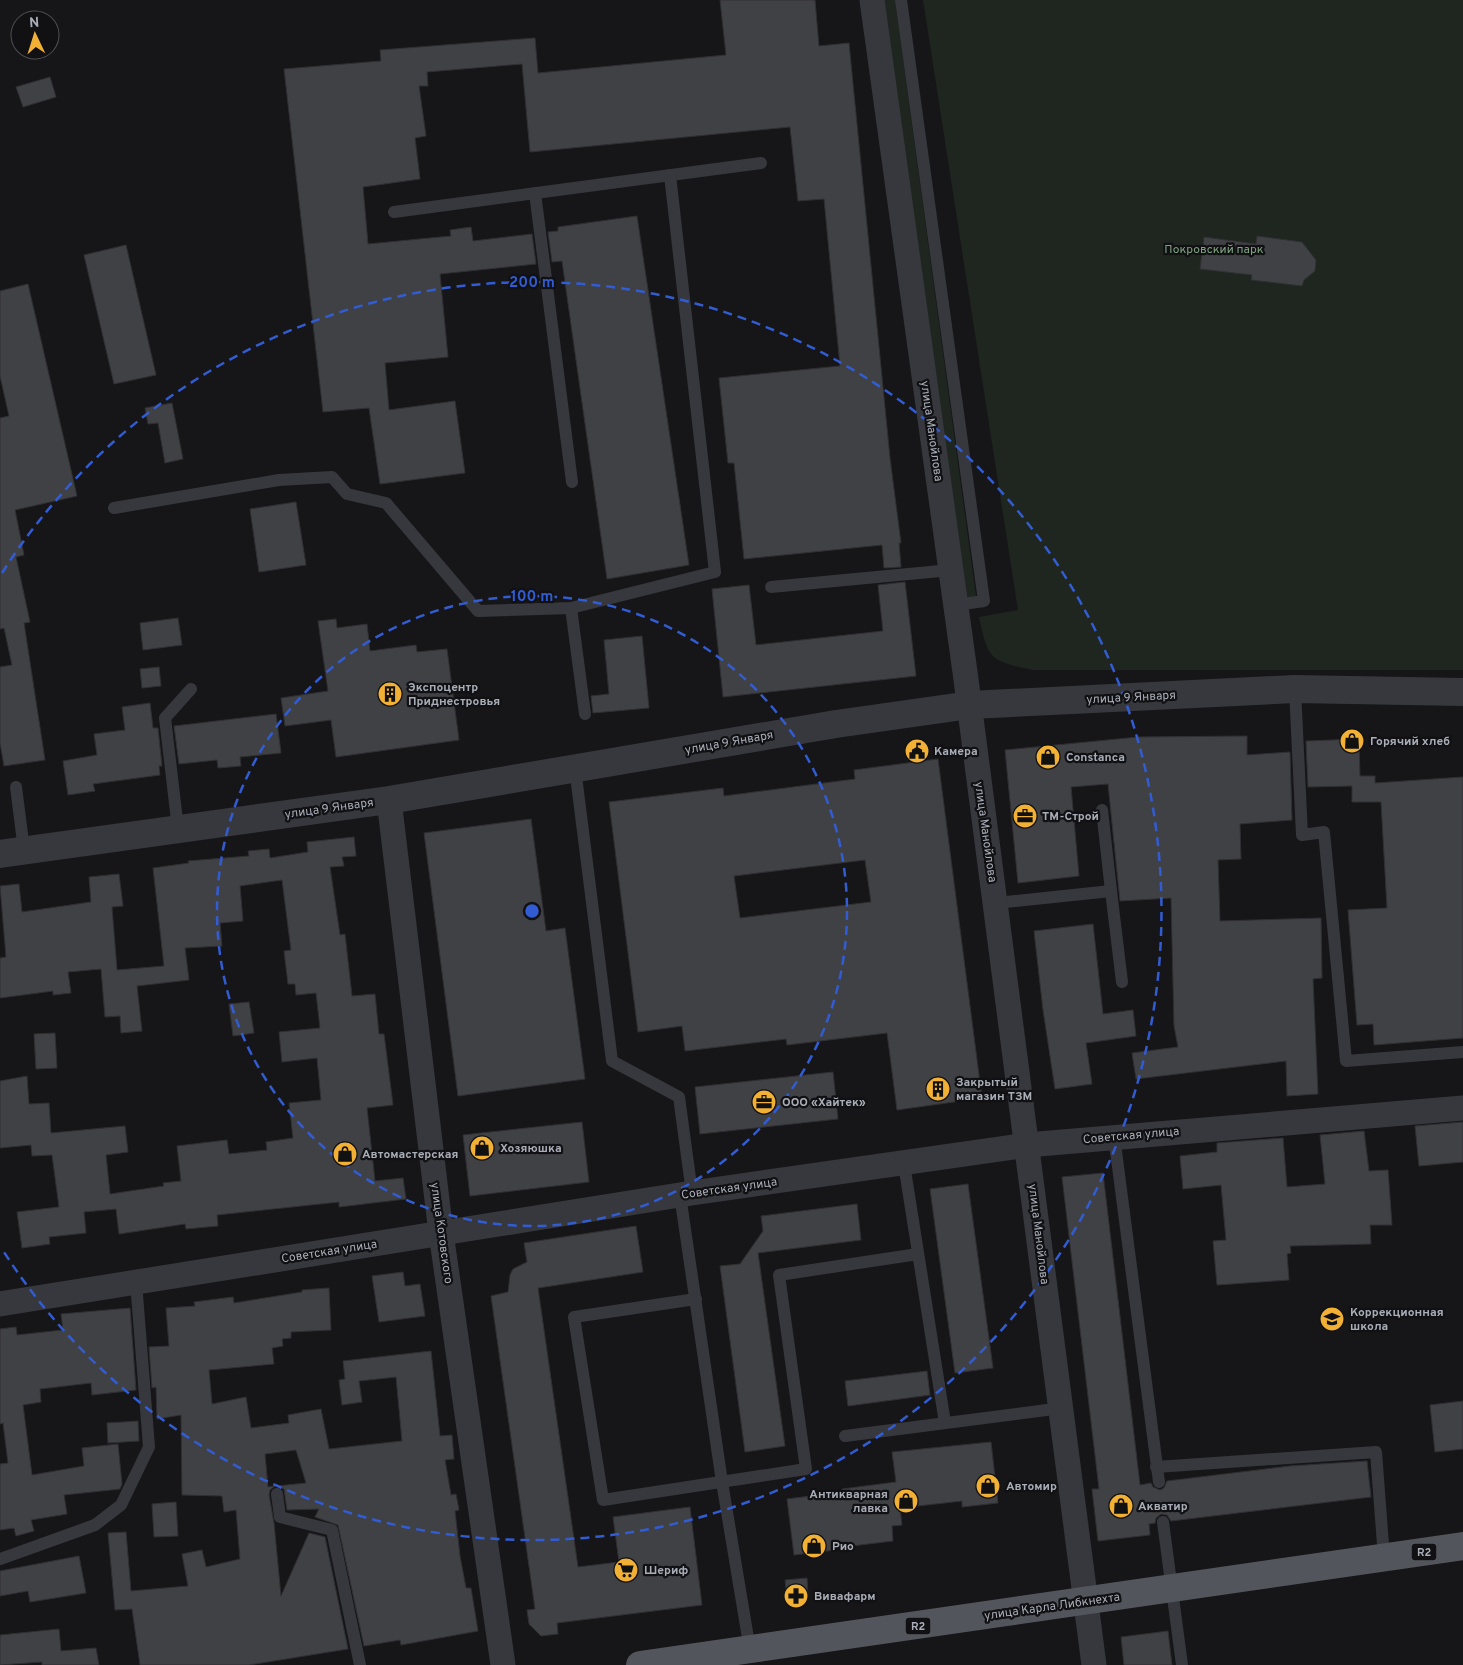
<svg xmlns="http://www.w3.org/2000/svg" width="1463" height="1665" viewBox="0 0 1463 1665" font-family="Overpass,sans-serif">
<rect width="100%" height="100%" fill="#161618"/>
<g fill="#1e261f">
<polygon points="883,0 895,0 976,596 965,598"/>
<path d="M923,0H1463V670H1033C990,661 988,660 979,617L1018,610Z"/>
</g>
<g fill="#404145" stroke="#303034" fill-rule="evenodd">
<polygon points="720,0 815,0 819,46 849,43 890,458 901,543 899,543 901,567 884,568 882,545 744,559 734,463 728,463 719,378 840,366 824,199 798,201 790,127 530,152 522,64 427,72 428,86 419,86 426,136 415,138 420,179 363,187 368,244 451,236 450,230 471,227 473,241 532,234 536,264 440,274 448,357 385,363 389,410 455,401 465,473 380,484 369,408 323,412 284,69 381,61 380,50 535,38 538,73 726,55"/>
<polygon points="50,77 56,97 23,107 16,87"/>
<polygon points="637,216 689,565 607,579 562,261 552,262 548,232 558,231 558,227"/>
<polygon points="1257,236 1302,242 1316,260 1315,271 1304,280 1302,286 1251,280 1252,275 1200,269 1204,237 1256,244"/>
<polygon points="126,245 156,375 114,384 84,255"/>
<polygon points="28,284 77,496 15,510 24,555 16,557 30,622 24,623 45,760 4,766 0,743 0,667 12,665 4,628 0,629 0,418 9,416 0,376 0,291"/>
<polygon points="172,403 183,459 165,463 158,423 148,424 145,408"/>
<polygon points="296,502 306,565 259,572 250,509"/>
<polygon points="905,582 916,676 723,697 712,589 749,585 756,645 883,631 878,585"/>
<polygon points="178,618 182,645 143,650 140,623"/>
<polygon points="336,619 337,628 367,624 370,651 416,645 417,652 447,649 459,740 336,757 331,720 285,726 281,698 328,691 318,621"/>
<polygon points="642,636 649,708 593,713 591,696 609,694 604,640"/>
<polygon points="159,667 161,686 142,688 140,669"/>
<polygon points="150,703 153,728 158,728 162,766 159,766 160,775 93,784 95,791 68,795 63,761 97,755 94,734 125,730 122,707"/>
<polygon points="276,714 281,753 240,757 241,766 218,768 217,760 179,764 174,726"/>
<polygon points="1247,736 1247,755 1290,752 1292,820 1240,824 1241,859 1218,860 1220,921 1321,918 1322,978 1313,979 1318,1094 1287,1096 1286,1061 1136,1079 1132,1053 1178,1047 1174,1026 1171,898 1120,901 1108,784 1071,787 1079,876 1018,883 1005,750 1138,737"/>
<polygon points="1359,739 1360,776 1375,776 1375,783 1463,777 1463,1038 1374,1045 1373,1024 1357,1025 1348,910 1387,908 1381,802 1352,802 1352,786 1308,787 1306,741"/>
<path d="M938,759L982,1098L897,1110L887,1033L787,1045L786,1039L685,1051L682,1026L638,1032L609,802L723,788L724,796L855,779L854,770ZM865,860L871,902L740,918L734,876Z"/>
<polygon points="531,819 546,931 565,928 585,1079 458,1096 424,833"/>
<polygon points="354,837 356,856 342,857 344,866 330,867 340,935 345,934 352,996 375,994 379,1034 384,1034 393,1105 367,1108 375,1181 403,1178 406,1199 339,1207 339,1202 217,1215 218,1226 186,1229 185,1224 119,1234 116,1209 84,1212 86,1233 49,1237 50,1244 22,1248 17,1212 59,1207 52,1155 32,1156 31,1145 0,1148 0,1081 27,1076 29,1104 49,1103 51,1133 125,1126 128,1152 106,1155 110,1194 164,1186 163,1183 181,1181 177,1146 227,1140 229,1154 267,1150 266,1142 293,1138 289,1103 321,1100 317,1058 282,1062 279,1032 320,1028 316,993 296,995 295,984 288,984 284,951 291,950 282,880 240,886 243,921 220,923 222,946 185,948 189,980 137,986 142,1031 121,1033 120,1016 105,1017 101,969 68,972 71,993 53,995 53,991 0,998 0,958 6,957 0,886 19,884 22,912 91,902 89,877 119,874 123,906 112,907 117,970 164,966 153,868 189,863 188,861 249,856 248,851 269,849 270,858 308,852 307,842"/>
<polygon points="1093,924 1103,1014 1133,1010 1136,1036 1086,1043 1092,1084 1055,1089 1043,1010 1034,931"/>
<polygon points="249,1002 254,1033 233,1036 229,1004"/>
<polygon points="55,1033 57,1068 36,1069 34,1034"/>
<polygon points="833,1072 838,1119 700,1134 695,1087"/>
<polygon points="582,1122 589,1182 470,1196 463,1135"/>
<polygon points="1463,1122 1463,1162 1419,1166 1415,1126"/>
<polygon points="1364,1131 1369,1171 1388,1170 1392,1225 1370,1225 1371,1244 1290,1246 1291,1253 1287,1254 1289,1280 1217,1285 1213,1241 1226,1240 1221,1185 1183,1189 1180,1156 1217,1152 1217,1143 1283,1138 1287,1187 1325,1184 1320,1135"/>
<polygon points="1103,1173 1140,1485 1151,1483 1153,1487 1160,1490 1164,1488 1167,1481 1290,1466 1367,1461 1371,1497 1171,1521 1167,1515 1161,1514 1156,1518 1155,1523 1149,1524 1150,1535 1098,1541 1092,1489 1099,1489 1062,1177"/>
<polygon points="968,1184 993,1368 955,1373 930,1189"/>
<polygon points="857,1204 861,1240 758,1253 785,1446 745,1452 720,1266 740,1264 763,1231 761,1216"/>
<polygon points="636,1226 643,1272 538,1288 578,1567 619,1562 613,1517 690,1507 702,1605 557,1623 558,1634 541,1636 529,1624 527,1610 535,1609 491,1296 508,1292 510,1275 513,1269 527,1262 524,1243"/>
<polygon points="403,1272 405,1286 420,1284 425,1316 379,1322 372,1276"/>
<polygon points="329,1288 331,1330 291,1332 291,1338 282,1339 283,1346 272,1348 274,1364 209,1370 212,1404 246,1397 251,1428 289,1423 288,1415 321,1409 329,1449 402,1441 396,1377 359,1381 362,1402 342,1405 339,1380 345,1379 343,1361 431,1351 440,1436 452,1435 454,1459 445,1460 451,1495 456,1494 459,1510 455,1511 460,1556 466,1588 471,1588 478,1631 401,1645 400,1640 364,1646 338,1525 315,1517 319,1509 287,1510 284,1489 277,1486 306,1483 296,1450 265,1454 268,1487 275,1486 270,1490 269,1495 274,1523 281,1596 309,1533 325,1537 348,1649 249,1665 140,1665 132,1609 115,1610 108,1533 126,1532 131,1591 188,1586 182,1554 202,1550 206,1567 240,1559 236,1510 224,1512 222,1496 182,1495 181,1415 157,1419 156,1387 152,1388 149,1347 169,1346 166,1308 195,1306 194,1302 233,1297 234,1303 302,1292 302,1290"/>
<polygon points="130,1308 136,1390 92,1395 91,1383 40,1389 41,1402 23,1405 32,1475 84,1466 82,1448 118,1444 122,1484 120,1489 64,1495 67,1514 31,1520 34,1531 16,1536 14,1528 0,1530 0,1464 8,1463 3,1423 0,1424 0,1329 16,1327 17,1335 63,1330 61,1314"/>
<polygon points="927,1371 930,1395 848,1406 845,1381"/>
<polygon points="1463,1401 1463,1449 1435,1452 1430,1405"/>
<polygon points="138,1421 139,1441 108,1443 107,1423"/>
<polygon points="991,1442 998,1503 962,1507 962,1501 900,1508 902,1525 892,1526 893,1541 835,1548 835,1550 794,1555 787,1499 842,1492 842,1489 896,1482 892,1452"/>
<polygon points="176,1502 178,1536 154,1537 152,1504"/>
<polygon points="79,1556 86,1593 30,1602 28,1591 0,1596 0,1571"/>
<polygon points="807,1578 808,1596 787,1598 785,1580"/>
<polygon points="59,1629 61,1651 96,1648 99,1665 42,1665 42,1662 0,1665 0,1635"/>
<polygon points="1168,1631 1172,1665 1124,1665 1121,1637"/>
</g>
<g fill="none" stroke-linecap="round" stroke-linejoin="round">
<g stroke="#37383d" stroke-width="12">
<polyline points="901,0 984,601 956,605"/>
<polyline points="535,193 572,482"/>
<polyline points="394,212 761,163"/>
<polyline points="114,508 279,480 332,477 347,494 386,503 478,611 571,608 715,572 670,175"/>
<polyline points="771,587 951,570"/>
<polyline points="571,608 585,714"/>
<polyline points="1295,689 1302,835 1324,832 1346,1061 1463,1052"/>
<polyline points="575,768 612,1061 679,1097 692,1193"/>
<polyline points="16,787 24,850"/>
<polyline points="178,829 165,718 191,689"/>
<polyline points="1111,891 1122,982"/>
<polyline points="996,903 1111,891 1102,810"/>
<polyline points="1114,1136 1159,1482"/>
<polyline points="904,1164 945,1423"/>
<polyline points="680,1195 722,1482 750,1650"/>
<polyline points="696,1299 574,1317 603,1500 806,1469 779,1275 918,1254"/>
<polyline points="845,1436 1062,1408"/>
<polyline points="1156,1467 1376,1452 1384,1558"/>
<polyline points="277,1494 280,1517 332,1530 360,1665"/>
<polyline points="1163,1522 1182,1665"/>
<polyline points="0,1559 95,1525 121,1505 149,1447 136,1282"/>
</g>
<g stroke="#37383d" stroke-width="25">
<polyline points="872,0 965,672 1094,1665"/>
<polyline points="389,800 441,1233 503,1665"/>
<polyline points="0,1304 692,1193 1027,1145 1463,1108"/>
</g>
<polyline stroke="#37383d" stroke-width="28" points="0,854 389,800 836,724 970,705 1295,689 1463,692"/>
<polyline stroke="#53555c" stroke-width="28" points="640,1665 1463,1546"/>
</g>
<g fill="none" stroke="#325cd3" stroke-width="2.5" stroke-dasharray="9 6">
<circle cx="532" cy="911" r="315"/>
<path d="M2 573A629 629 0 1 1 2 1249"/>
</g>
<defs>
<symbol id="building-disc" viewBox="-11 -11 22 22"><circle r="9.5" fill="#f2b134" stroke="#111113"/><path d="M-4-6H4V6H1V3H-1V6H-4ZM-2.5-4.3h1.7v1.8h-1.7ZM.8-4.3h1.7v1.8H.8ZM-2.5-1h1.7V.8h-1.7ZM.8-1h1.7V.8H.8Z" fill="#111"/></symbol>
<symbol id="shop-disc" viewBox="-11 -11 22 22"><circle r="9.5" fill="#f2b134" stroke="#111113"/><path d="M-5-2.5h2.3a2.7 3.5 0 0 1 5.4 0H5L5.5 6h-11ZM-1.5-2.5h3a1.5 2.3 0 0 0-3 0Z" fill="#111"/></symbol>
<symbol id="civic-disc" viewBox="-11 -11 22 22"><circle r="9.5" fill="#f2b134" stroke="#111113"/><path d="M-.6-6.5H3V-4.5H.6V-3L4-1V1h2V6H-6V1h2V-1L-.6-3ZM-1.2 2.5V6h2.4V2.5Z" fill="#111"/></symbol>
<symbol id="office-disc" viewBox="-11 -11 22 22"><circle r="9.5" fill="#f2b134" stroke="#111113"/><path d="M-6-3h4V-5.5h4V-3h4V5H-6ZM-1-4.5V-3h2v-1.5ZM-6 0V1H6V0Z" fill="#111"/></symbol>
<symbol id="school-disc" viewBox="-11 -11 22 22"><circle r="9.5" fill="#f2b134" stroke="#111113"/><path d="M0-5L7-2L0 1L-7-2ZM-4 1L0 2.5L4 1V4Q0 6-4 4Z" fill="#111"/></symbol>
<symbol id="supermarket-disc" viewBox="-11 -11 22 22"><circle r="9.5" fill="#f2b134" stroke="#111113"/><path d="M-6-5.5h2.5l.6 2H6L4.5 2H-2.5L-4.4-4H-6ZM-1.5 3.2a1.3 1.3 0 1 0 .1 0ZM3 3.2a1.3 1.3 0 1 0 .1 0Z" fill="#111"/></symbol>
<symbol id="pharmacy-disc" viewBox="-11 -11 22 22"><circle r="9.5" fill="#f2b134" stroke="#111113"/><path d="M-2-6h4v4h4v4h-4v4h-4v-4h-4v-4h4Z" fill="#111"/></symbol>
</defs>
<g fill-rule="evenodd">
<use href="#building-disc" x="376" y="680" width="28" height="28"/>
<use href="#shop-disc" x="1338" y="727" width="28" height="28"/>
<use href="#civic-disc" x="903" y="737" width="28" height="28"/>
<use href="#shop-disc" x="1034" y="743" width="28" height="28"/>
<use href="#office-disc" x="1011" y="802" width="28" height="28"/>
<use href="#building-disc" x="924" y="1075" width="28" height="28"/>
<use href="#office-disc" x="750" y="1088" width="28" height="28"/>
<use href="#shop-disc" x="468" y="1134" width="28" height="28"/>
<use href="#shop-disc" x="331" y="1140" width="28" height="28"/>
<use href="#school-disc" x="1318" y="1305" width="28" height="28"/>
<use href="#shop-disc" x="974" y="1472" width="28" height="28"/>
<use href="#shop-disc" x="892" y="1487" width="28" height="28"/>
<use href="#shop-disc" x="1107" y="1492" width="28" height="28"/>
<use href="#shop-disc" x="800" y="1532" width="28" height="28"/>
<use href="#supermarket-disc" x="612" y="1556" width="28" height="28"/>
<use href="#pharmacy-disc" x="782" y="1582" width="28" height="28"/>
</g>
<g text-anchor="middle" stroke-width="4.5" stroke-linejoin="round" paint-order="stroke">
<g fill="#111113" stroke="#7b7e86" stroke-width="1">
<rect x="1411.5" y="1543.5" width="25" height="17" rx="4"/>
<rect x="905.5" y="1617.5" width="25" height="17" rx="4"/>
</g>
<g font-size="11" font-weight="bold" fill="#a8adb8">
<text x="1424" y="1556">R2</text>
<text x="918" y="1630">R2</text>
</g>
<g font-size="12" fill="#7fa381" stroke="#111113">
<text x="1214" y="253">Покровский парк</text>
</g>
<g font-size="12" fill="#a8adb8" stroke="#111113">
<text transform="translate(932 431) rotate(82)" y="4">улица Манойлова</text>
<text transform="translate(1131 697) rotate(-3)" y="4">улица 9 Января</text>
<text transform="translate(729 742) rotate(-10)" y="4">улица 9 Января</text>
<text transform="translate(329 808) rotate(-8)" y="4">улица 9 Января</text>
<text transform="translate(986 832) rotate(82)" y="4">улица Манойлова</text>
<text transform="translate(1131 1135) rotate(-5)" y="4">Советская улица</text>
<text transform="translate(729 1188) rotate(-8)" y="4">Советская улица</text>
<text transform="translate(442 1233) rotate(82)" y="4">улица Котовского</text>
<text transform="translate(1039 1234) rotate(83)" y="4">улица Манойлова</text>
<text transform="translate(329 1251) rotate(-9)" y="4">Советская улица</text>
<text transform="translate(1052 1606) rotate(-8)" y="4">улица Карла Либкнехта</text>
</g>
<g font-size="12" font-weight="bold" fill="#a8adb8" stroke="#111113" text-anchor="start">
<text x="408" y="691">Экспоцентр<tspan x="408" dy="14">Приднестровья</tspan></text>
<text x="1370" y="745">Горячий хлеб</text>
<text x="934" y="755">Камера</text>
<text x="1066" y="761">Constanca</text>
<text x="1042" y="820">ТМ-Строй</text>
<text x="956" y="1086">Закрытый<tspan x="956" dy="14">магазин ТЗМ</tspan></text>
<text x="782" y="1106">ООО «Хайтек»</text>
<text x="500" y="1152">Хозяюшка</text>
<text x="362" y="1158">Автомастерская</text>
<text x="1350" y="1316">Коррекционная<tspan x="1350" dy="14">школа</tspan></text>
<text x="1006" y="1490">Автомир</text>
<text x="888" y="1498" text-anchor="end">Антикварная<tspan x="888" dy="14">лавка</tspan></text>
<text x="1138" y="1510">Акватир</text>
<text x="832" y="1550">Рио</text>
<text x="644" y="1574">Шериф</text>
<text x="814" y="1600">Вивафарм</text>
</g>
</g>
<circle cx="532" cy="911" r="8" fill="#325cd3" stroke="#111113" stroke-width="2.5"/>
<g font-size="15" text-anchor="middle" font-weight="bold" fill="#325cd3" stroke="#111113" stroke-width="4.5" stroke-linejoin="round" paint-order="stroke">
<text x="532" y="287">200 m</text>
<text x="532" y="601">100 m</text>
</g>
<g transform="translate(35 35) rotate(356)"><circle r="24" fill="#111113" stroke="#4d4f55"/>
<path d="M0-4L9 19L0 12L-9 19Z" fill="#f2b134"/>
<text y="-8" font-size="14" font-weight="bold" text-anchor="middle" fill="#a8adb8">N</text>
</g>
</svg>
